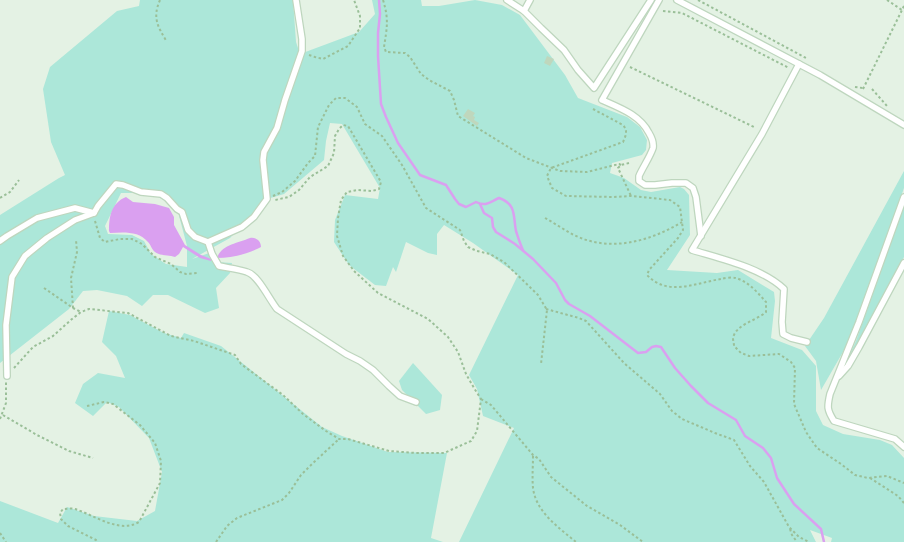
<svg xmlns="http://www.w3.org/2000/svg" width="904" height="542" viewBox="0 0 904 542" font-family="'Roboto Condensed',sans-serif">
<rect width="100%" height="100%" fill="#e4f2e4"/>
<g fill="#ace7d9" fill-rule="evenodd">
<path d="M140,0H293L296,42L300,54L359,32L375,14L372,0H421L422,6H439L475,0L502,5L520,15L565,75L578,98L627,117L640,127L647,140L646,150L642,155L612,163L610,173L624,178L641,190L651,192L680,187L684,189L689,195L690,235L667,270L717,273L738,270L774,292L775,301L771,338L802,350L816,366V411L823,425L843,434L880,440L892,445L904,458V542H831L832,538L810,530L816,542H459L514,428L483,416L477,389L469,375L518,275L473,243L444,225L437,234V255L428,253L406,242L396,272L393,267L386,286L375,285L349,265L334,242L335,220L345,195L378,199L380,188L342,124L330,123L326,141L324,160L284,194L267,199L230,238L192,259L215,251L216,262L232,263L230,273L216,288L219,308L205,313L168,295H153L142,306L127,296L97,290L83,291L69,309L0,363V215L59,178L65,175L51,142L43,89L50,67L117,11L139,6ZM121,193H152L177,208L187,246V267L166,264L151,254L144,241L132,235L108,234L105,226Z"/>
<polygon points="904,171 904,188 881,254 847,345 821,390 816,361 805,346 824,318"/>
<polygon points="904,206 904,257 864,333 848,358 856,341"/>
<polygon points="109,311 130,315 164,333 181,338 184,333 221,346 322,427 342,436 388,452 447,453 431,538 443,542 0,542 0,501 58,523 67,507 94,516 137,521 155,511 162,472 149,438 119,407 107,402 93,416 75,403 83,384 98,373 125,378 116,356 102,342"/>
<polygon points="413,363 442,395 440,410 426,414 402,390 399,381"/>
</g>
<g fill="#daa0f0">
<path d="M126,197L133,202L155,204L169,208L174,217V225L185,245L201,255L211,259V261L200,258L183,247L179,254L175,257C169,255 160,256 155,252C152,250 151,245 148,242C139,231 124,232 110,233L109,231C109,217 111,203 126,197Z"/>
<path d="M250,238C256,237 261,241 261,247C248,254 232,258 217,258C221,245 238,243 250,238Z"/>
</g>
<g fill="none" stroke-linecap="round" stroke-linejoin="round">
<g stroke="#daa0f0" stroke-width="2.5">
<path d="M379,0L380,14L378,33V56L381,104L386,117L398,143L420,175L446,185L455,199L459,204L466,207L476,202C486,207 490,202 499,198C517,204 513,217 516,231C518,237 520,244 523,250"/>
<polyline points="480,204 484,213 492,218 493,227 496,232 515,244 533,259 556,283 565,300 569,304 590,316 638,353 646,352 652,347 656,346 661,347 675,368 691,386 708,403 736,420 745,436 763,448 771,458 777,478 794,504 821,529 824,542"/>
</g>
</g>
<g fill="#bfd7bd">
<polygon points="547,56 554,59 550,66 544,63"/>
<polygon points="468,109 475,113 473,116 475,117 474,120 479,123 477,126 463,116"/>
</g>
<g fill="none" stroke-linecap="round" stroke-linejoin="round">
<defs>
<g id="lane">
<polyline points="507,0 524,11 541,28 564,50 578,70 594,88 651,0"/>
<path d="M659,0L602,100C620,108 640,115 649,133C652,138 654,142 653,148C650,157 643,167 639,176V181L645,185H655L672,183H686L693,188L696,197L701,236"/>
<polyline points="677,0 820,75 904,125"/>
<polyline points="524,11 530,0"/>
<path d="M799,64L762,134L692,250C722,259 762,268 784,289L782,322L783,334L791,338L807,342"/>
<path d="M904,197L859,322L830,394C827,407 827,410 834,421L895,439L904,447"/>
<polyline points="0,241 7,236 37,218 75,208 94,213"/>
<path d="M208,242L212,254L219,266C228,268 238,269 247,272C258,275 269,299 277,309L346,354L360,361L373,370L389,386L400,396L416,402"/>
<polyline points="7,376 6,325 12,277 25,256 47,238 75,220 94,213 98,206 116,184 123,185 141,192 161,194 167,198 177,209 182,212 188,230 195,237 208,242 242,227 254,217 267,199 263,160 264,152 277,128 285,100 302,51 302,39 296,0"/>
<polyline points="839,376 848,366 859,347 904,263"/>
</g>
</defs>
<use href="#lane" stroke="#bed6be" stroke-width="8"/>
<g stroke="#9abf98" stroke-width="2" stroke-dasharray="2.5 2.5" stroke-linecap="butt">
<path d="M160,0C152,18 158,27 167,42"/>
<path d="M383,0C389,19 387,28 384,47L386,52L405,53L410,57L421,74L429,80L450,91L454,100L458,116L526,158L560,171L587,172L619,164L621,165"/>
<polyline points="698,0 806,58"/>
<polyline points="887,0 902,10"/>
<polyline points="663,11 682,13 789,68"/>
<polyline points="309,55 315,57 323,59 348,46 360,28 360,16 354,0"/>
<polyline points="630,67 756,128"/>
<polyline points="855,87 863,88"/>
<polyline points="863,89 904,6"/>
<polyline points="872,89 887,106"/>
<path d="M593,109L623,125C628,131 626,135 623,142L551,168L547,176L552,188L566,196L613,197L631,196L670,200L680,207L683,230L678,238L649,270L647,275C668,297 695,283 721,279C725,278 732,277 736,278C749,282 758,293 766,302V312C756,321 736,324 733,338C733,341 734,343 734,346L741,353L749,356L779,354L791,362L795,368L794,404L806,432L817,448L841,464L855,475L868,478L887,476L904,483"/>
<polyline points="629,163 621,165 618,168 631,196"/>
<polyline points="273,196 282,192 295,181 308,163 315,156 318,127 329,105 336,98 345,98 357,107 365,124 382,136 402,165 426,208 460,230 464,241 468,247 477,251 490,254 504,262 538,295 547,310 541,364"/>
<polyline points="0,198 10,192 19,180"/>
<path d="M545,218C554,223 563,229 572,234C608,253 649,242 682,222"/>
<polyline points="95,221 100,238 105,242 120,239 132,239 142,244 155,257 171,264 180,272 186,274 197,273"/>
<polyline points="44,288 73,308 81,312"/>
<polyline points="73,308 71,278 77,252 76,240"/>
<polyline points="546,309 579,318 586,321 624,363 660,394 672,411 682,419 715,433 734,440 750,466 764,482 789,527 799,537 809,542"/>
<polyline points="14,368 33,347 53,336 72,319 81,312 89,309 128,313 171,336 194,341 235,355 241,364 283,395 303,414 326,431 339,439 348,439 389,451 416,453 444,453 471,441 477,431 481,399 474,388 466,374 458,352 448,337 428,319 378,293 354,271 343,256 337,236 338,218 341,200 347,192 357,190 372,191 379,189 381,182 348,126 343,125 339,129 335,136 334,153 328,166 310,177 299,190 289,197 275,200"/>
<polyline points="481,399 491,405 533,455 539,459 551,477 587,506 620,525 643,542"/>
<path d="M87,406L104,402L113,404L140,425L155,443L161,461L160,483L139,522C120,534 94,515 75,509C71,508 67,509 63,509L60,513L61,519L68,526L96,540L97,542"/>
<polyline points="3,415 37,435 69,451 93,458"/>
<polyline points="0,419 6,403 6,382"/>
<path d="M533,456C533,466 532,477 533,488C536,512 558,527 576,542"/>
<polyline points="870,478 898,496 904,503"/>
<polyline points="790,529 792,535 797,542"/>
<polyline points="0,533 6,542"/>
<polyline points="216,542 227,526 237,518 282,500 289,493 301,475 312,464 339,439"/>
</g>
<use href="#lane" stroke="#fff" stroke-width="5.5"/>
</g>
</svg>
